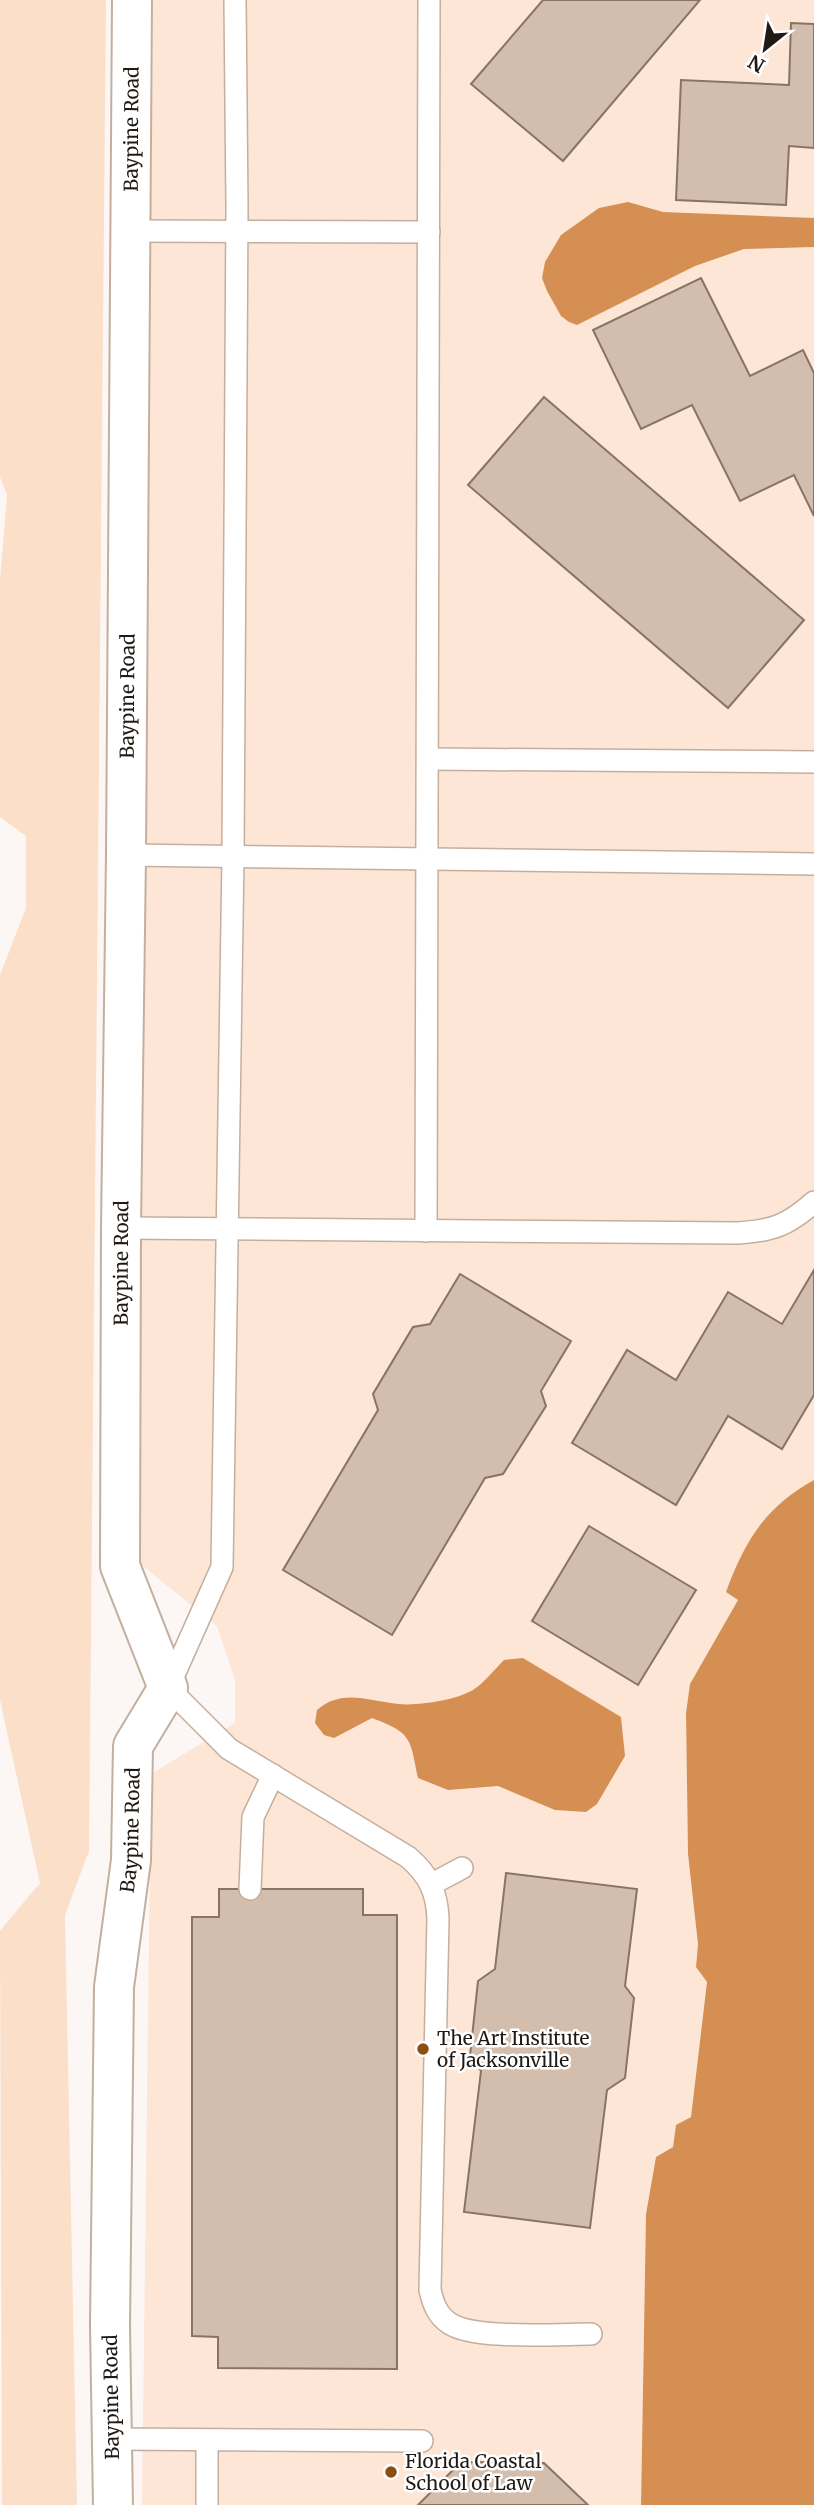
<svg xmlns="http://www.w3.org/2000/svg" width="814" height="2505" viewBox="0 0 814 2505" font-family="Merriweather,serif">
<rect width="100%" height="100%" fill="#fcf7f4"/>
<polygon fill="#fde6d5" points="153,0 814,0 814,1480 801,1488 690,1684 686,1713 688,1855 698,1944 696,1966 707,1982 691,2117 676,2125 673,2147 656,2157 646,2214 641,2505 142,2505 151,1774 235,1723 235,1680 217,1626 138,1562"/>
<polygon fill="#fbdfc9" points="0,0 106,0 89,1851 65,1915 77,2505 2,2505 0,1931 40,1883 0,1700 0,975 26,908 26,836 0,817 0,581 7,495 0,477"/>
<g fill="#d68f52">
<polygon points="628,202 663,212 814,218 814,247 744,249 695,266 577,325 569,322 561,316 547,291 542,278 545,262 561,235 599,208"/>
<path d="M814,1480V2505H641L646,2214L656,2157L673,2147L676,2125L691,2117L707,1982L696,1967L698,1944L688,1854L686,1713L690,1684L738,1600L726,1592C745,1541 764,1508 814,1480Z"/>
<path d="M523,1658L621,1717L625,1756L597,1804L586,1812L555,1810L498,1786L448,1790L418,1778C410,1738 412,1733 372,1718L334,1738L324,1735L315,1723L317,1710C342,1688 369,1701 399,1704C418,1706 456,1700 473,1690C484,1683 495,1669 504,1660Z"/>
</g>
<g fill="#d3bead" stroke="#877465" stroke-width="2">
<polygon points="543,0 700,0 563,161 471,84"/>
<polygon points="791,23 814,24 814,148 789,146 786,205 676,200 681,80 789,85"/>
<polygon points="701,278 750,376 803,350 814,373 814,516 794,475 740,501 692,405 641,429 593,330"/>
<polygon points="544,397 804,620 728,708 468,485"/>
<polygon points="814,1270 814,1395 782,1449 728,1416 676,1505 572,1443 627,1350 676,1380 728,1292 782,1324"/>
<polygon points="460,1274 571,1341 541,1391 546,1406 503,1474 485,1478 392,1635 283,1570 378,1410 373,1394 413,1327 430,1324"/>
<polygon points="589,1526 696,1590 638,1685 532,1621"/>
<polygon points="506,1873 637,1889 625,1986 634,1998 625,2078 607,2090 590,2228 464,2212 481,2071 470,2056 478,1981 495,1969"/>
<polygon points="219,1889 363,1889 363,1915 397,1915 397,2369 218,2368 218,2337 192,2336 192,1917 219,1917"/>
<polygon points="461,2462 544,2463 588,2505 418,2505"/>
</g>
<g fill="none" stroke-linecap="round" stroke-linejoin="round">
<defs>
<g id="service">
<path d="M235,0L237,207L233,856L222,1567L168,1688L229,1749L408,1857C429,1875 437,1892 438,1919L430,2290C433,2303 437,2315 449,2323C472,2340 560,2334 591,2334"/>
<polyline points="131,231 429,232"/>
<polyline points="429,759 814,762"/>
<polyline points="126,855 814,864"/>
<path d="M121,1228L738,1233C773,1231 788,1225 814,1202"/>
<polyline points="426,1231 429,0"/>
<polyline points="432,1884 462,1868"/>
<polyline points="250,1889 253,1817 273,1775"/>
<polyline points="112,2439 422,2441"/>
<polyline points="207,2505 207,2440"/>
</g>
<g id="minor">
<path id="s1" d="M113,2505L110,2325L114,1987L131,1860L133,1746L168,1688L120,1566L121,1228L126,855L132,0"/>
</g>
</defs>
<use href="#service" stroke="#c4af9f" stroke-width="24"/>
<use href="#minor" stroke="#c4af9f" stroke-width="42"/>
<use href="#service" stroke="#fff" stroke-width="21"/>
<use href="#minor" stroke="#fff" stroke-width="38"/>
</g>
<g fill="#8d4f11" stroke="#fff" stroke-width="2.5">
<circle cx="423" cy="2049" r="7"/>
<circle cx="391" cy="2472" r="7"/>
</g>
<g text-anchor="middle" stroke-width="5" stroke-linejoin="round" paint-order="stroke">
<g font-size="19" fill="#211a14" stroke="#fff">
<text dy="7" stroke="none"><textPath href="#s1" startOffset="2396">Baypine Road</textPath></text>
<text dy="7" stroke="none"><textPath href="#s1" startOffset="1829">Baypine Road</textPath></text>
<text dy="7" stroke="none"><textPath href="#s1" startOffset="1262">Baypine Road</textPath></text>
<text dy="7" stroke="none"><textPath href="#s1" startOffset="676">Baypine Road</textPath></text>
<text transform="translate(111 2397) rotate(-91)" y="7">Baypine Road</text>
</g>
<g font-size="19" fill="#211a14" stroke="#fff" text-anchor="start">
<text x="437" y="2045">The Art Institute<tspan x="437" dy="22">of Jacksonville</tspan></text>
<text x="405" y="2468">Florida Coastal<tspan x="405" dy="22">School of Law</tspan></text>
</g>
</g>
<g transform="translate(765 49) rotate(210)" stroke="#ffffff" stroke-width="5" paint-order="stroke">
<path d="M0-5L12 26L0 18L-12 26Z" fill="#211a14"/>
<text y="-10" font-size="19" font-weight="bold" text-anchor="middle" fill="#211a14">N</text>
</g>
</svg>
